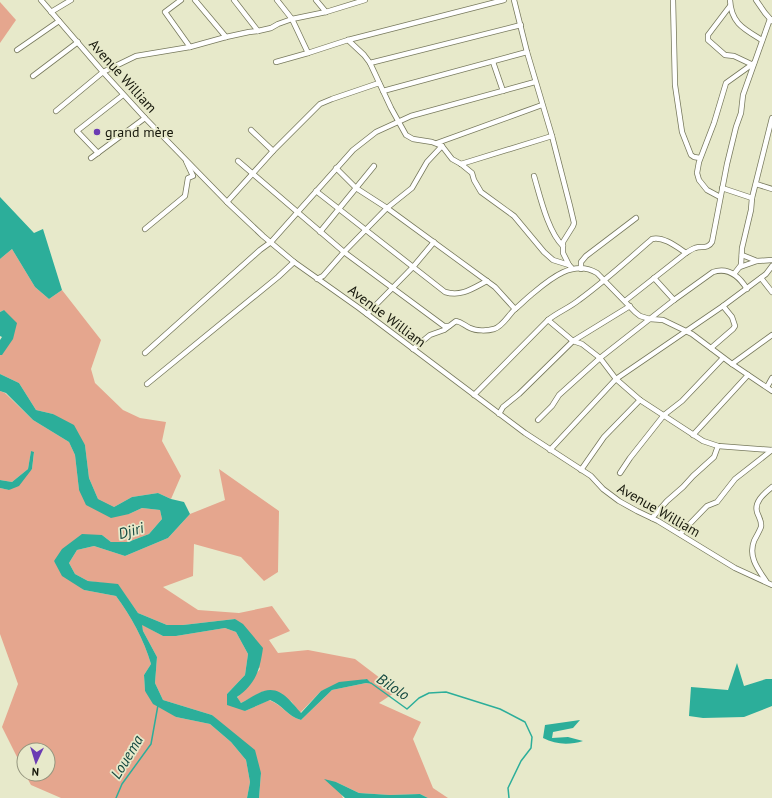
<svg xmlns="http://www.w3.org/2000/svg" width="772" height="798" viewBox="0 0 772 798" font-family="'PT Sans',sans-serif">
<rect width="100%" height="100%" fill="#e7e9ca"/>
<g fill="#e5a68e">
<polygon points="0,2 16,20 0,43"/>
<polygon points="12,249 35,287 49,299 62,290 101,340 91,369 95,383 123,410 140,418 166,422 162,441 181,476 171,499 158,493 132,497 114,507 98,499 89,478 85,445 53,414 36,410 19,383 0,374 0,355 2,355 4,310 0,312 0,259"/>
<path d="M0,391L5,393L33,420L69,442L75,455L79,490L129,514L142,508L160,510L162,519L149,534L128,542H111L102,535L54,561L84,590L116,596C131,616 144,640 151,664L144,675L145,691L176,717L210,724L231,742L246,760L250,782L247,798H61L31,785L25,774H48V750H24V771L2,727L18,684L0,634V488L9,490L32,469L34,453L31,451L28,469L12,482L0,480Z"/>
<path d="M219,469L279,511L278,572L264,581L241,557L194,544L193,576L163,587L198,610L239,613L272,606L290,631L269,640L278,653L308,650L355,659L397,691L379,703L421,722L413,739L433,788L448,798H428L420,794L390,795L359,793L336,782L343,798H345H259L261,773L212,715L163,700L155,683L157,657L143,631L141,624L163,636H176L225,628L236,632L248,654L245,675L227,694L245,711L269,700C283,705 287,716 301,720L332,690L366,683L371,684L366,679L321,691L300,713L291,701L264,691L241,703L237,698L260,669L235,619L183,625H167L138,613L118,585L88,581L75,574L69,563L77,550L94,546L125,556L168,538L190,514L225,500Z"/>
</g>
<g fill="#2cae9a">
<polygon points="0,197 34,233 43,229 62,290 49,299 35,287 12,249 0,259"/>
<polygon points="4,310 17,323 13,339 2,355 0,355 0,340 2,337 0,336 0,312"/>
<path d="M0,374L19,383L36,410L53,414L74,425L85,445L89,478L98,499L114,507L132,497L158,493L171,499L184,502L190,514L168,538L125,556L94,546L77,550L69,563L75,574L88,581L118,584L138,613L167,625H183L235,619L243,624L263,648C260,669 256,684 237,697L241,703C249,699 257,693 264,691C281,686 291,702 301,713L321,691L339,682L367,679L372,684L366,683L332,690L301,720C287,716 283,705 270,700L245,711L227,705V694L245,675L248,654L236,632L225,628L176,636H163L142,625L143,631L157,657L155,683L163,700L212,715L255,750L261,773L259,798H247L250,782L246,760L231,742L210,724L176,717L153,704L145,691L144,675L151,664C144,640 131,616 116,596L84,590L62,576L54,561L62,549L82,534L102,535L111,542H128L149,534L162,519L160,510L142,508L129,514L111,518L86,505L79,490L75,455L69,442L33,420L6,393L0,391Z"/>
<polygon points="31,451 34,452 32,469 19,486 9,490 0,488 0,480 12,482 28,469"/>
<polygon points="737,663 744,686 766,679 772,679 772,706 744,717 703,718 689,716 691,687 728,690"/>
<path d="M580,720L573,728L553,732L552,738L568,737L583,741C570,745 556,745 543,738L545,725Z"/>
<polygon points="324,779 336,782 359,793 390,795 420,794 428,798 345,798"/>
</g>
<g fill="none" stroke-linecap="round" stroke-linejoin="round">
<g stroke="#2cae9a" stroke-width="1.5">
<polyline points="371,683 407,709 419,698 429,693 446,692 500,709 525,722 532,737 531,748 521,761 508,788 509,798"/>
<polyline points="116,798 122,784 151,744 158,705"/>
</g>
<defs>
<g id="street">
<polyline points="41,0 103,72 145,118 227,202 263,236 294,262 359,308 525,433 591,476 603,489 619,501 637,511 658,521 735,568 772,585"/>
<polyline points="181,0 165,12 190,47"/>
<polyline points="195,0 226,37"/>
<polyline points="234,0 258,31"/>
<polyline points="277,0 292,19 308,53"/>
<polyline points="316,0 326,12"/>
<polyline points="514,0 527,52 552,136 570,206 574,223 573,226 563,242 563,253 569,265 571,267"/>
<polyline points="673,0 675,85 682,132 691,155 694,157 700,158"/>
<path d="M730,0C731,23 744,29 762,40"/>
<polyline points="756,0 765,13 772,21"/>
<polyline points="730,6 708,35 708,40 725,55 734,56 751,64"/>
<polyline points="51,12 71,0"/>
<polyline points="348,40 364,55 370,63 391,108 406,135 413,139 432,142 442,146 452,159 461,164 472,173 474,180 481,192 514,216 544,252 553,260 569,265"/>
<polyline points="17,50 59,21"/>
<polyline points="276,62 308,53 348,40 504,0"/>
<polyline points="493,62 503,91"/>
<polyline points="370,63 521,25"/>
<polyline points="33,76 78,42"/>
<polyline points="383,91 527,52"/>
<polyline points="56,111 103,72 136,56 190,47 226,37 249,32 258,31 271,28 278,24 292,19 326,12 365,0"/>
<polyline points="251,130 273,151"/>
<polyline points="437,143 542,105"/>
<polyline points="98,153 77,131 123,95"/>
<polyline points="91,158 145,118"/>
<polyline points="238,161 344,252 444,326 449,326"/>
<polyline points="461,164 552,136"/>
<polyline points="336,168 356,188 387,208 495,287 515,309"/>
<path d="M534,176C540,196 548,232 563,246"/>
<polyline points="756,184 772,189"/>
<polyline points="722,188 752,198"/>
<path d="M316,191L445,292C462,297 473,288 487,281"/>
<polyline points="720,197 707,190 699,180 697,173 699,162 714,123 726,83 754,63"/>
<polyline points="227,202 273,151 320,104 332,99 379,83"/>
<polyline points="145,229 185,196 188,178 193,176 186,161"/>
<polyline points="320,232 374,166"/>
<polyline points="742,255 757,261 772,260"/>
<polyline points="740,267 757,261"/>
<polyline points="581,269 581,262 586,256 636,218"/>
<polyline points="734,274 741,265 742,248 751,210 752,198 772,118"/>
<polyline points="654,278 674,300"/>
<polyline points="761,278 772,292"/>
<polyline points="317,279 323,276 344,252 387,208 412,188 427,162 442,146"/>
<polyline points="625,301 686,253"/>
<polyline points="367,314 413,267 434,242"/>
<polyline points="548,320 573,341 582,344 600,358 616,379 640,400 703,441 718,446 772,450"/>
<polyline points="711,348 733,329 735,326 732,317 723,306"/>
<path d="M413,349L430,335L444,330L456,321C462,322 465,326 470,328C476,331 487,331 494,329C502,327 508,316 514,310C520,305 526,299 532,294C550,279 573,259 597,273L635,312L640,316L650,319L663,320L692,334L732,364L772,391"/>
<polyline points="145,353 260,250 271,242 353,150 376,132 411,116 535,82"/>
<polyline points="732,364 772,335"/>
<polyline points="147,384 278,277 294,262"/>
<polyline points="767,387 772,378"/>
<path d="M474,395L548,320C558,312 569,308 579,300C605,281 628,260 652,239C663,236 677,247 686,253C689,251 692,249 695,248C702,246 708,249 712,242L727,164L736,127L741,113L743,95L770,19"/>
<polyline points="499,414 503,407 519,394 573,341 630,306"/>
<path d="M538,420L552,406L559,395L600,358L674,300L713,272C728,267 739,276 747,289"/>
<polyline points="693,435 748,375"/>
<polyline points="550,450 616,379 723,306 766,274 772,266"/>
<polyline points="581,470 604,437 640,400"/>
<polyline points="620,473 630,458 664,415 682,401 723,358"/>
<polyline points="652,518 667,501 683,487 693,476 714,457 718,446"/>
<polyline points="680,534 707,506 717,502 735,479 772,450"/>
<path d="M766,581C758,569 748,557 754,541C756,537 759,532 761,527C762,521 759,518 757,512C754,501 765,493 772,487"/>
</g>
</defs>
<use href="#street" stroke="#77795d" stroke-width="6"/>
<use href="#street" stroke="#fff" stroke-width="4.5"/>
</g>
<circle fill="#6b3cb3" stroke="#e7e9ca" stroke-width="1.5" cx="97" cy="132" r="4"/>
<g text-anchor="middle" stroke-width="3.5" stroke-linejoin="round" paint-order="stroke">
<g font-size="14" fill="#17180c" stroke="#e7e9ca">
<text transform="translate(123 76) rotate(48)" y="5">Avenue William</text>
<text transform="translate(387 316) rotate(37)" y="5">Avenue William</text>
<text transform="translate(659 510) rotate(30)" y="5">Avenue William</text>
</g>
<g font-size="14" fill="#17180c" stroke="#e7e9ca" text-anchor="start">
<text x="105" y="137">grand mère</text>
</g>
<g font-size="15" font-style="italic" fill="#12473f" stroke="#e7e9ca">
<text transform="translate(131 531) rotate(-16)" y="5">Djiri</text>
<text transform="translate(393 687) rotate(33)" y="5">Bilolo</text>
<text transform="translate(127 757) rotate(-59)" y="5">Louema</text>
</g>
</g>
<g transform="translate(36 762) rotate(184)"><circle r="19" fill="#e7e9ca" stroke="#94957e"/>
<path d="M0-3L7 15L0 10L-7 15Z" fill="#6b3cb3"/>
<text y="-6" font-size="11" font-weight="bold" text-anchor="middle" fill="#17180c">N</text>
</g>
</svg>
